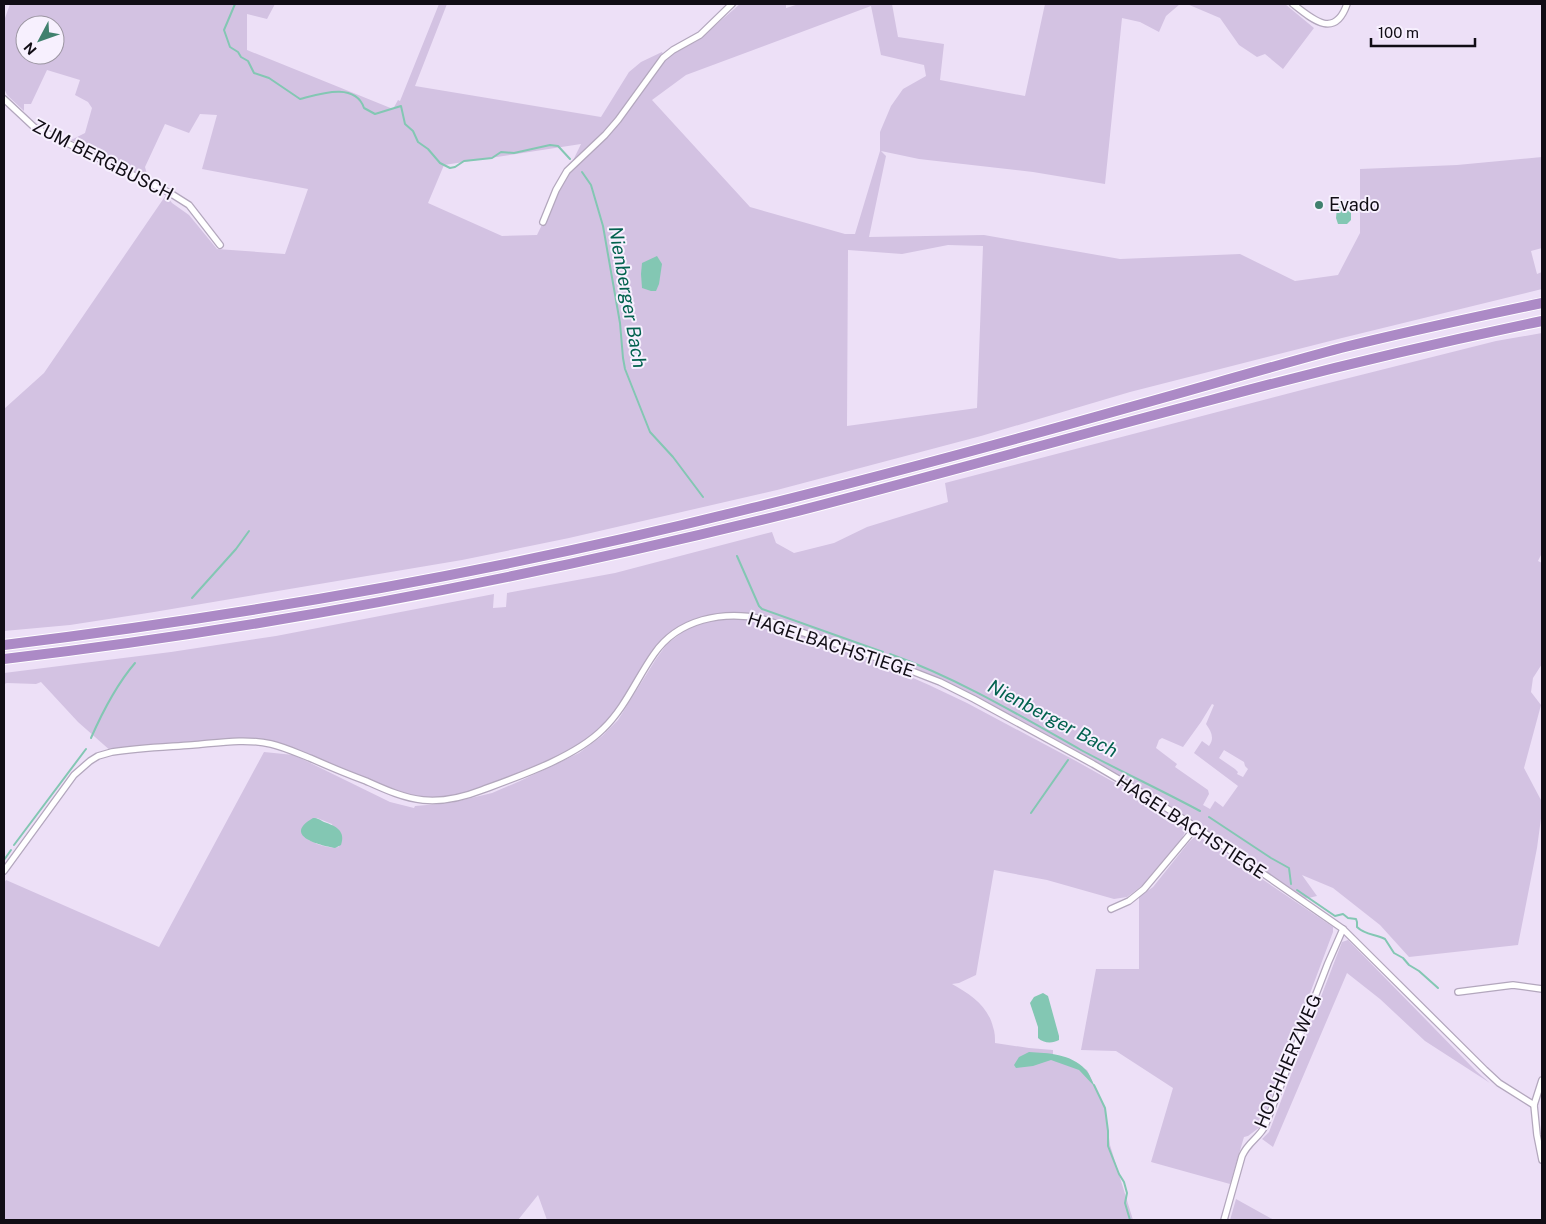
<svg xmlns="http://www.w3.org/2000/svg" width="1546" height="1224" viewBox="0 0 1546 1224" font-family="'Public Sans',sans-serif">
<rect width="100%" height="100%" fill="#ede0f7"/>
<g fill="#d3c2e2" fill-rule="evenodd">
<path d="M10,4H275L267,19L247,14V50L393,109L398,100L400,101L439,4H447L415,86L601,117L629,72L641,62L662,52L665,58L697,41L740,4H786V8L799,4H892L898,37L944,44L940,80L1025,96L1045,4H1180L1166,16L1159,32L1140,22L1122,18L1105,184L1033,172L919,159L881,151L886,156L869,237L984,235L1120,259L1240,254L1295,281L1338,275L1360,233V169L1457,165L1542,157V248L1531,251L1537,274L1542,272V289L1342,338L1130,392L981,436L777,490L569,538L462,560L154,612L70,625L4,631V409L44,373L166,195L172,203L189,215L217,249L285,254L308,189L202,169L217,115L200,114L189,133L165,124L145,167L148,178L71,140L85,133L92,108L88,102L75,95L80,80L47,70L31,104H24V111L7,95L4,88V21ZM871,6L881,55L924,65L926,76L903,89L891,106L880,132V151L855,234H845L750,207L652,100L686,75ZM25,25H55V55H25ZM581,144L537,235L502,236L428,203L444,165ZM948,245L983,246L977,408L847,426L848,250L902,254Z"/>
<polygon points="1187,4 1285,4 1314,28 1283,69 1265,54 1257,57 1239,45 1220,18"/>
<path d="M1542,333V553L1538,561L1542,563V664L1533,678L1531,692L1541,705L1524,768L1542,802V811L1537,848L1518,945L1409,957L1380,925L1333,888L1302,875L1317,896L1304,899L1202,827L1112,771L1001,711L920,671L887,658L763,619L733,615L694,623L664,642L627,698L594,737L547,764L454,798L413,799L295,752L258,742L112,752L78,722L41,682L36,684L7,683L4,684V673L171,652L276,636L494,594L493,608L506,607L507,593L615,573L772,532L776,543L794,553L834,543L867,527L948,502L945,483L1317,386L1496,341ZM1212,704L1214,705L1206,724C1211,731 1215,738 1209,746L1202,741L1194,753L1238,786L1223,807L1215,801L1210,809L1203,805L1209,794L1208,790L1175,767L1177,764L1156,748L1159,740L1162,738L1183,747L1201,722ZM1224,750L1244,762L1245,766L1248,769L1243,777L1237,774L1238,772L1235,769L1219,758Z"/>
<path d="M734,618H752L805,635L888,667L929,685L967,703L1076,761L1142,798L1187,828L1182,838L1147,882L1127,897L1114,899L1047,880L994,870L976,975L959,983L952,984C970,994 988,1006 993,1027C995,1032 995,1038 995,1043L1029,1048L1053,1050V1055L1087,1070L1105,1108L1110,1145L1133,1220H547L538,1195L518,1220H4V883L6,880L159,947L264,752L294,755L390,802L414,808L415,806L450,803L492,793L520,781L579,753L602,736L618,720L656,659L667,644L687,629L714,619ZM317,818L332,824L339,847C327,849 313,843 304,837C298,826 308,822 317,818Z"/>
<polygon points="1197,835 1333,927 1333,932 1260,1127 1248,1136 1244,1137 1230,1184 1151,1162 1173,1088 1116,1051 1081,1050 1096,969 1139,969 1139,897 1153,887 1189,842"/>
<polygon points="1348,940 1476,1071 1490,1083 1425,1041 1380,999 1347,973 1273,1147 1262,1139 1269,1132 1342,942"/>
<polygon points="1236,1199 1274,1220 1230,1220"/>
</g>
<g fill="#83c7b3">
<polygon points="1340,204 1350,205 1351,207 1351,220 1347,224 1338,224 1336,218 1337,208"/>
<polygon points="657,256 662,264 659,284 656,291 651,291 642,288 641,274 642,263"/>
<path d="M313,818C318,818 320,820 324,822C336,826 346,831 341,845L335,848C319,845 282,836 313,818Z"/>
<path d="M1043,993L1048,996L1059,1036V1040C1052,1044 1043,1043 1038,1038V1027L1030,1003L1034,997Z"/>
<path d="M1029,1052C1048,1053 1071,1054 1085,1069C1090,1074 1092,1081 1095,1087L1079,1070L1051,1060L1033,1066L1016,1068L1014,1065L1019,1057Z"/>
</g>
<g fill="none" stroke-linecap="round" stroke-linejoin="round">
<g stroke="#83c7b3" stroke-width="2">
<path d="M235,4L224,30L230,47L238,52L241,57L248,61L254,73L269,78L300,99C320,94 355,82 364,108L375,114L401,106L405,124L413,131L418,142L428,149L440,163L450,168L455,167L464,161L492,158L501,152L514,153L550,145L558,146L570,159"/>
<polyline points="582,172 591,185 603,226 620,323 623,358 625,369 650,432 673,457 703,497"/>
<polyline points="737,556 759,606 762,609 883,652"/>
<polyline points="192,598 236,549 249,531"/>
<path d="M890,654C957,678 1019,715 1081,750C1120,771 1161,790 1200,811"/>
<path d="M91,738C102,713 117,684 135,663"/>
<polyline points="1031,813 1068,760"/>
<polyline points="1209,817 1271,858 1289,868 1291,884"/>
<polyline points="14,845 86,749"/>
<polyline points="4,860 11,850"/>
<path d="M1297,890L1335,916L1343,914L1348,918L1356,919L1357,922V927C1365,935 1375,934 1385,939L1394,953L1403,958L1409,965L1419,971L1438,988"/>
<polyline points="1094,1085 1105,1108 1108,1131 1108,1146 1119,1174 1124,1182 1127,1193 1125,1203 1130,1220"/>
</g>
<defs>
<g id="minor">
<path d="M1293,4C1313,20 1335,39 1347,4"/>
<polyline points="4,99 34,127 170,193 189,205 220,245"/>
<polyline points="543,222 556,190 567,171 605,135 618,120 663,58 673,50 700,35 732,4"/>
<path d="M4,871L74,775L90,761L98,756L112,752C139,748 165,747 192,745C217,743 245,738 271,744C284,747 297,753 310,758C328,766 347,774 366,781C384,789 403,798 423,800C443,802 464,797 482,790C520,776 575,757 603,729C625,708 637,678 654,654C678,619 723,610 763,619L886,661L940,682L974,699L1093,764L1149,797L1196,827L1343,929L1485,1070L1499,1083L1534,1105"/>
<polyline points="1111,909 1129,901 1144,889 1196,827"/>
<polyline points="1458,992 1513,985 1542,989"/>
<polyline points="1542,1080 1534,1105 1537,1135 1542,1160"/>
<path d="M1224,1220L1242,1156C1248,1142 1259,1138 1265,1126L1328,963L1343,929"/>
</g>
<g id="motorway">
<path d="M4,645C256,614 506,570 752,508C878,477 1003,443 1127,408C1199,388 1270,367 1341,348C1408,331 1475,317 1542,303"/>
<path d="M4,659C269,628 531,577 790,513C931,477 1070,437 1211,400C1321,370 1431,344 1542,321"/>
</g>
</defs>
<use href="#minor" stroke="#b3a7bd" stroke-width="8"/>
<use href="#motorway" stroke="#fff" stroke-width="12"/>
<use href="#minor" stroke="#fff" stroke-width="5.5"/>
<use href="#motorway" stroke="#ac8ac6" stroke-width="10"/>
</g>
<circle fill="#40806e" stroke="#f7f0fe" stroke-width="2" cx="1319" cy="205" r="5"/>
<g text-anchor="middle" stroke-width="4" stroke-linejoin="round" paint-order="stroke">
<g font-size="18" fill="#110d15" stroke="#f7f0fe">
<text transform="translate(103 160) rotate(27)" y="6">ZUM BERGBUSCH</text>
<text transform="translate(831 645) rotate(18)" y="6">HAGELBACHSTIEGE</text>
<text transform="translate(1191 827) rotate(33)" y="6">HAGELBACHSTIEGE</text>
<text transform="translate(1288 1061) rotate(-67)" y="6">HOCHHERZWEG</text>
</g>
<g font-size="18" fill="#110d15" stroke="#f7f0fe" text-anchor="start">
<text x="1329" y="211">Evado</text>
</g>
<g font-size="19" font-style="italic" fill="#03624f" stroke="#f7f0fe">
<text transform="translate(628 297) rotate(80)" y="7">Nienberger Bach</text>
<text transform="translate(1053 718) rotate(28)" y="7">Nienberger Bach</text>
</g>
</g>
<rect width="1546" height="1224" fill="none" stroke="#110d15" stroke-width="10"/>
<g transform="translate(40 40) rotate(229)"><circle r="24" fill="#f7f0fe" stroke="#9b95a1"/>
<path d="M0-4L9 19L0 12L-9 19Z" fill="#40806e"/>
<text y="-8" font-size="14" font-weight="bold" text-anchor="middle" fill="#110d15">N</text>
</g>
<path d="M1371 38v8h104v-8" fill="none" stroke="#110d15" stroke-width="2.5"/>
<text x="1378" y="38" font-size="15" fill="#110d15" stroke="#f7f0fe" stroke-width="4" paint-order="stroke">100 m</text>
</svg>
